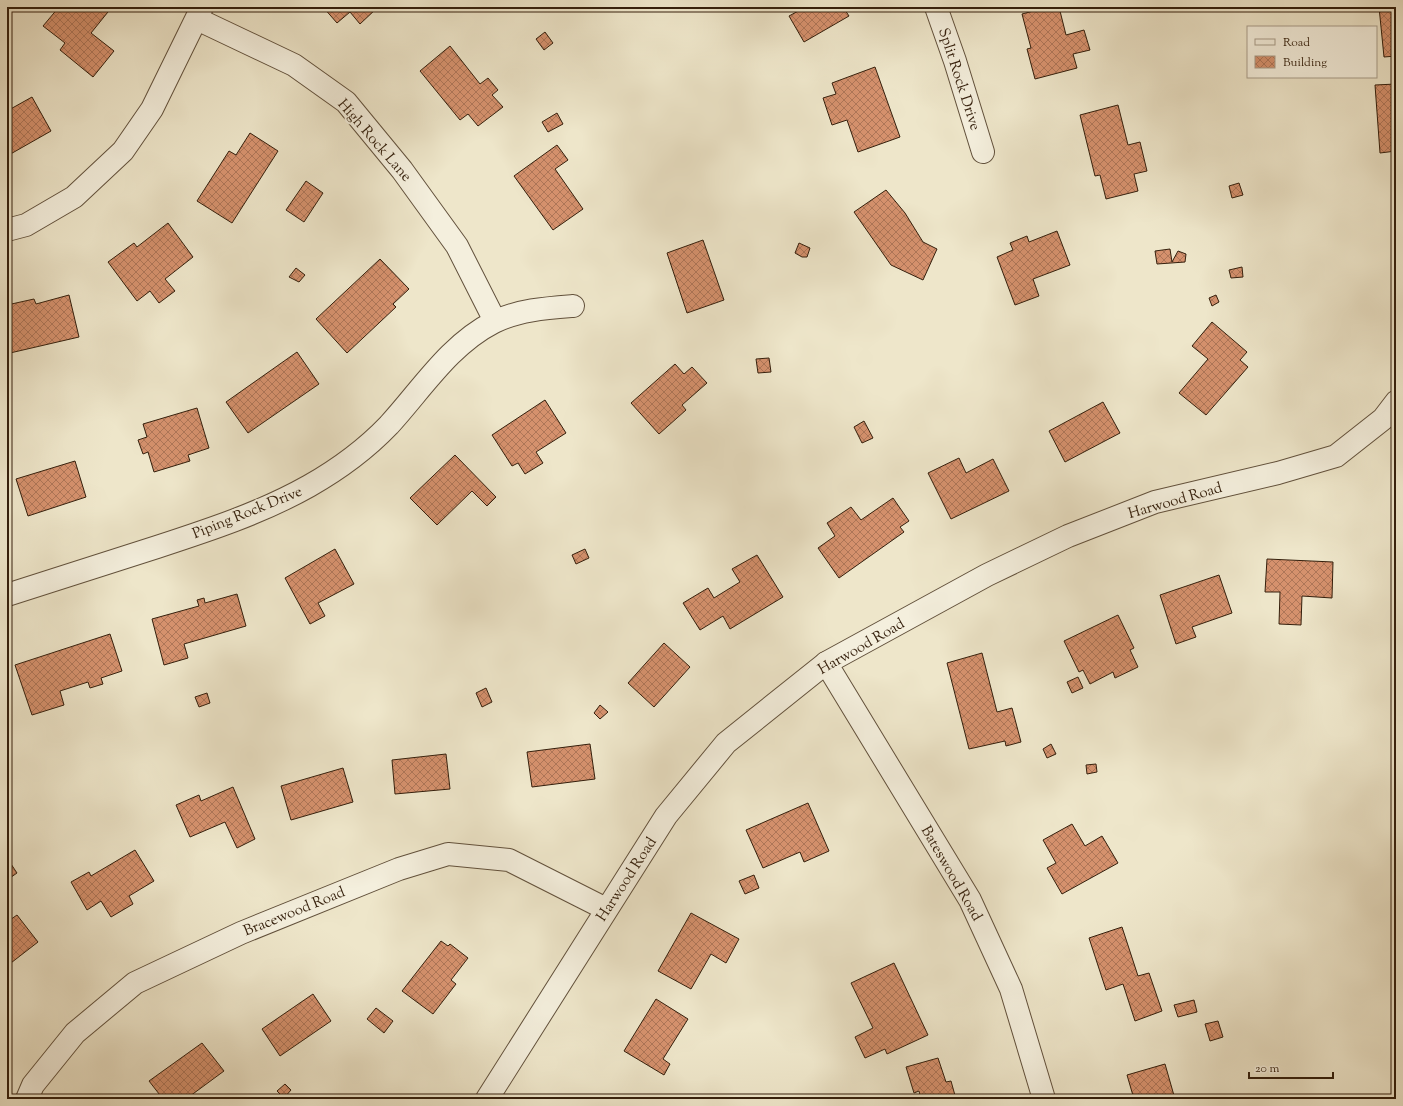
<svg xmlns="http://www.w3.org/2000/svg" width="1403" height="1106" viewBox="0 0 1403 1106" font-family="'Sorts Mill Goudy',serif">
<defs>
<pattern id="building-cross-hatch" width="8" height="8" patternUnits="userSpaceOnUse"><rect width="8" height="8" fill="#d5916d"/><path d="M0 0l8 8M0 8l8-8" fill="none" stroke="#ae7658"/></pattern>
</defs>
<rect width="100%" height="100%" fill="#eee6ca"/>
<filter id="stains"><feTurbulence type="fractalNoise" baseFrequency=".005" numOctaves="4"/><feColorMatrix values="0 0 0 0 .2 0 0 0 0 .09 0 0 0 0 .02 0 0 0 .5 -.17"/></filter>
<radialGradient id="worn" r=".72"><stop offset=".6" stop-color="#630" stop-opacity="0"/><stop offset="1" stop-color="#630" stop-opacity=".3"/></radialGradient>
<g fill="url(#building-cross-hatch)" stroke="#341f0c">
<polygon points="59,7 112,7 91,33 114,51 93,77 60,50 65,43 43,26"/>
<polygon points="323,7 374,7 376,9 360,24 350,12 337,23"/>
<polygon points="798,7 843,7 849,16 804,42 789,16 800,10"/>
<polygon points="1049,7 1059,7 1066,35 1084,30 1090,50 1073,54 1077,68 1035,79 1027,49 1031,48 1022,14"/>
<polygon points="1379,7 1396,7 1396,56 1384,57"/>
<polygon points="545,32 553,43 544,50 536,39"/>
<polygon points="450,46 480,84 488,78 498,90 492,95 503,107 478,126 468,114 460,120 420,71"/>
<polygon points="875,67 900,137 858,152 847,120 832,125 823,98 836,94 832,83"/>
<polygon points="1396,84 1396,151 1380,153 1375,85"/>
<polygon points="32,97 51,131 7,156 7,111"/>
<polygon points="1118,105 1128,145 1140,142 1147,171 1134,174 1138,191 1106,199 1100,175 1095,176 1080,115"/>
<polygon points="557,113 563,124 548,132 542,122"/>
<polygon points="250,133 278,151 232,223 197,201 229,151 236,155"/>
<polygon points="557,145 568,160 555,169 583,209 553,230 514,176"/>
<polygon points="306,181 323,193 304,222 286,210"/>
<polygon points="1239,183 1243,195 1232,198 1229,186"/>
<polygon points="886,190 905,213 923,242 937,249 923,280 891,265 854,212"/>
<polygon points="168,223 193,257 165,279 175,291 159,303 150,291 137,301 108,262 134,243 137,247"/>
<polygon points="1057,231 1070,265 1033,279 1039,296 1015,305 997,257 1013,250 1010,243 1027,236 1029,242"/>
<polygon points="703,240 724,300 687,313 667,253"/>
<polygon points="799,243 810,248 807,257 802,257 795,253"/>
<polygon points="1170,249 1172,262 1178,251 1186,254 1185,262 1157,264 1155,251"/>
<polygon points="380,259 409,289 393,304 396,307 347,353 316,319"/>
<polygon points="1242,267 1243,277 1231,278 1229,270"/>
<polygon points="296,268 305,275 299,282 289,277"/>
<polygon points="69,295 79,337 10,353 7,339 7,305 34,299 36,304"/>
<polygon points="1216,295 1219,302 1212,306 1209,298"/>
<polygon points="1212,322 1247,352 1240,360 1248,367 1206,415 1179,393 1208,359 1192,346"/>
<polygon points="297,352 319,384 248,433 226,402"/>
<polygon points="769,358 771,372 758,373 756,359"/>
<polygon points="675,364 684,374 692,367 707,383 682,405 686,410 659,434 631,403"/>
<polygon points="545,400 566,433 536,452 543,463 525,474 518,463 512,466 492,435"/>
<polygon points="1103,402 1120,433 1065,462 1049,431"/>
<polygon points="197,408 209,448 188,455 190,461 154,472 148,452 143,454 138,440 147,437 143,424"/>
<polygon points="864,421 873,438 862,443 854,427"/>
<polygon points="455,455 496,497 487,506 472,491 437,525 410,498"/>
<polygon points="959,458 966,473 993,459 1009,491 951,519 928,473"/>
<polygon points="75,461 86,497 28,516 16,479"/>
<polygon points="893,498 909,521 900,527 904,532 839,578 818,548 835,536 827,523 851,507 861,520"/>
<polygon points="335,549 354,584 318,603 325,616 310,624 285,578"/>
<polygon points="585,549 589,558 576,564 572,555"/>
<polygon points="757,555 783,597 730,629 723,616 700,630 683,603 708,588 714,598 740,582 732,569"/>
<polygon points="1267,559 1333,562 1332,598 1302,596 1301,625 1279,624 1280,592 1265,592"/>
<polygon points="1219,575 1232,613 1192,627 1196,637 1176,644 1160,595"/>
<polygon points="237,594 246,626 184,644 188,658 164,665 152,619 199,606 197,600 204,598 205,603"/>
<polygon points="1118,615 1134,648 1130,650 1138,667 1115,678 1113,672 1090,684 1083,670 1079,672 1064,641"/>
<polygon points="110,634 122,671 101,678 103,684 90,688 88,682 60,691 64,705 32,715 15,665"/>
<polygon points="664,643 690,667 654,707 628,683"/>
<polygon points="982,653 997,712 1012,708 1021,742 1006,746 1005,741 969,749 947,663"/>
<polygon points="1078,677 1083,688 1072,693 1067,682"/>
<polygon points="486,688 492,702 482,707 476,693"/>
<polygon points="207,693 210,703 199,707 195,697"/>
<polygon points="600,705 608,712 600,719 594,713"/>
<polygon points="590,744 595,779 532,787 527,752"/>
<polygon points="1051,744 1056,754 1047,758 1043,749"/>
<polygon points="446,754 450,789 395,794 392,760"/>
<polygon points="1096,764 1097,772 1087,774 1086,765"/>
<polygon points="343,768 353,802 291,820 281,786"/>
<polygon points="233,787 255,839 237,848 225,822 190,837 176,805 199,795 201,801"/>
<polygon points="808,803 829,851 804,862 800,852 763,868 746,830"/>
<polygon points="1072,824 1085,846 1102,836 1118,863 1062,894 1047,868 1056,863 1043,840"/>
<polygon points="135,850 154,881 129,896 133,904 111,917 101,901 87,910 71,882 89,872 91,876"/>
<polygon points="7,858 17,873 7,880"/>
<polygon points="754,875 759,888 745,894 739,881"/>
<polygon points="691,913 739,939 726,963 711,954 691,989 658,971"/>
<polygon points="17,915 38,942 7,966 7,922"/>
<polygon points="1122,927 1138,976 1149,973 1162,1011 1135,1021 1123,984 1106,990 1089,938"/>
<polygon points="441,941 448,946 450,944 468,958 451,980 456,984 433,1014 402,991"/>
<polygon points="894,963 928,1035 887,1054 885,1049 865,1058 855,1037 873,1028 851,983"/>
<polygon points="313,994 331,1021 280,1056 262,1029"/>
<polygon points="656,999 688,1019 663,1059 670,1064 664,1075 624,1051"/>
<polygon points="1194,1000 1197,1012 1178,1017 1174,1005"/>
<polygon points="376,1008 393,1021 384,1033 367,1019"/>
<polygon points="1218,1021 1223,1037 1210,1041 1205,1024"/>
<polygon points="202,1043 224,1071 186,1099 163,1099 149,1081"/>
<polygon points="938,1058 946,1082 951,1081 956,1099 921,1099 919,1091 914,1093 906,1067"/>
<polygon points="1165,1064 1175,1099 1134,1099 1127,1075"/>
<polygon points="285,1084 291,1090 284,1098 277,1091"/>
</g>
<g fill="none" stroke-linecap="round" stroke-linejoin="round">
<defs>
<g id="minor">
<polyline points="936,7 955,61 983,152"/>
<polyline points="197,19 294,65 346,102 402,170 457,246 495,321"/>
<polyline points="7,230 26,225 74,197 123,151 152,109 202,7"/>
<path d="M7,595C57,579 107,563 157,547C209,530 261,513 309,486C339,469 365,450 389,425C422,389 449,345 494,322C518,310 547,308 573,306"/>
<polyline points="826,663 970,900 1011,989 1044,1099"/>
<polyline points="27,1099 33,1085 75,1033 135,983 241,933 399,869 448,854 509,860 606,909"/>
<polyline points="487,1099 666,816 726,743 826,663 987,575 1068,536 1155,502 1278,473 1336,456 1383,419 1396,402"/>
</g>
</defs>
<use href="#minor" stroke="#62513c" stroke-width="24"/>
<use href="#minor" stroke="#f4efdd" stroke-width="22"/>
</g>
<g text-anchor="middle" stroke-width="4" stroke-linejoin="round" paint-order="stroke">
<g font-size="15" fill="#341f0c" stroke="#f4efdd">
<text transform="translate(960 79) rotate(72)" y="5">Split Rock Drive</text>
<text transform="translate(375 140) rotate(49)" y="5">High Rock Lane</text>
<text transform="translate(1175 500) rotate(-16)" y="5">Harwood Road</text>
<text transform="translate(247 512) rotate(-22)" y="5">Piping Rock Drive</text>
<text transform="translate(861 646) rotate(-30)" y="5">Harwood Road</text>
<text transform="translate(952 873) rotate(60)" y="5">Bateswood Road</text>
<text transform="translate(626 879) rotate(-57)" y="5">Harwood Road</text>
<text transform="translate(294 911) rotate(-22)" y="5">Bracewood Road</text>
</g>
</g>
<rect width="1403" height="1106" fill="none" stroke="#eee6ca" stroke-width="24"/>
<rect x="8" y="8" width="1387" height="1090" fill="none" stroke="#341f0c" stroke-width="2"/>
<rect x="12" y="12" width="1379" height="1082" fill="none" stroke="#341f0c"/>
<rect x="1247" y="26" width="130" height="52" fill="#f4efdd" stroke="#a79c89"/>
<rect x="1255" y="39" width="20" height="6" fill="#f4efdd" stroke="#a79c89"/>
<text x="1283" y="46" font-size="12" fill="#341f0c">Road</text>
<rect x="1255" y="56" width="20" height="12" fill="url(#building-cross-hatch)" stroke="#a79c89"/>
<text x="1283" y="66" font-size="12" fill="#341f0c">Building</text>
<path d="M1249 1072v6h84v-6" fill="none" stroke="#341f0c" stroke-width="2"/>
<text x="1255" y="1072" font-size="12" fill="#341f0c" stroke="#f4efdd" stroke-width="3" paint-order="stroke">20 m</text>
<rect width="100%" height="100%" filter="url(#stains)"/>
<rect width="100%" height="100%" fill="url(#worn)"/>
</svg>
